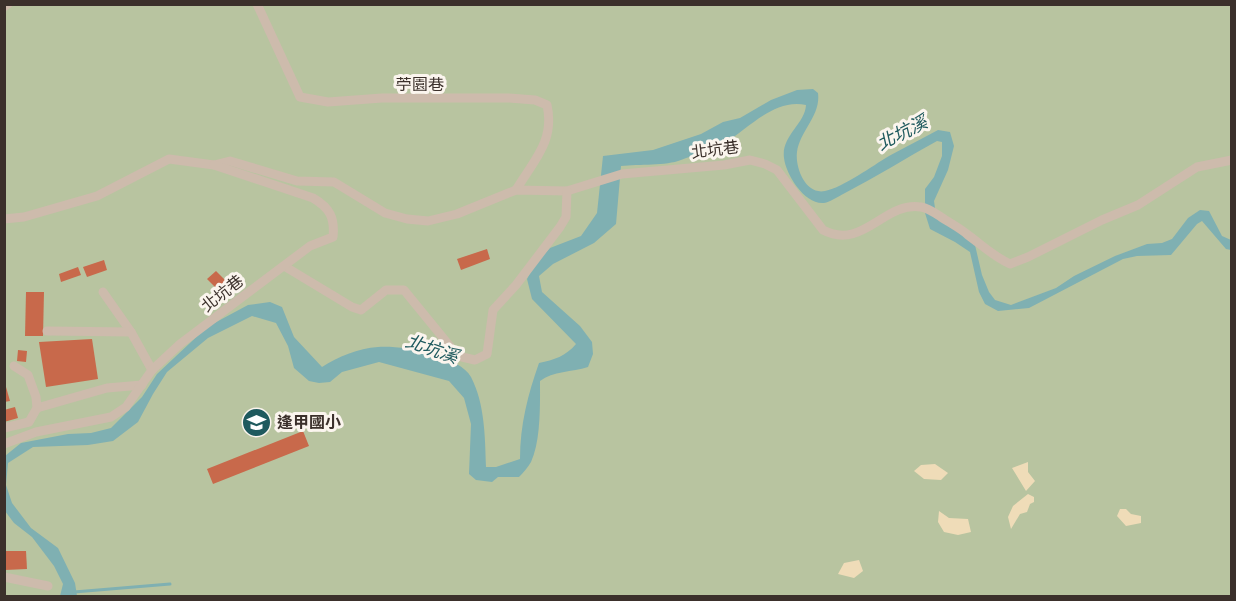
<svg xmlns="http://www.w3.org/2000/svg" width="1236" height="601" viewBox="0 0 1236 601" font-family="'Noto Sans','Noto Sans TC',sans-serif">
<rect width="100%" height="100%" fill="#f4ebe1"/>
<polygon fill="#b8c4a0" points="4,5 1231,5 1231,596 5,596"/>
<g fill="#efdcb8">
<polygon points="1028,462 1028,472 1035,481 1026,491 1012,468"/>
<polygon points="935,464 948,473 941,480 924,479 914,471 921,465"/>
<polygon points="1028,494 1034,497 1034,502 1030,504 1027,512 1020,514 1011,529 1008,517 1013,506"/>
<polygon points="1120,509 1126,509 1131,514 1141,516 1141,523 1126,526 1117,516"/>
<polygon points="939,511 949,518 968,519 971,532 958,535 944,532 938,522"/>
<polygon points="859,560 863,571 854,578 838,574 844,563"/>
</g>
<path fill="#7fb0b2" d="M813,89L818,93C821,116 800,130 797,152C795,167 805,195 825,191C844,187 872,166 889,156C905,147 922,139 938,130L950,132L954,146L948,170L934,201L936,215L975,245L982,275L989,292L995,300L1011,305L1056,288L1074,276L1115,256L1147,244L1162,243L1172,239L1188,218L1200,210L1209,211L1222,236L1231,240V250L1226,249L1202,221L1197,224L1171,255L1137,256L1123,259L1029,308L998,311L985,304L979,292L970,252L955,242L930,229L925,213V189L934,177L942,156V142L937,141C906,158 876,177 845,193C839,196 830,202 824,203C805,205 786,175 784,158C781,136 805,124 806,105C775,98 749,128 725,143C714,150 694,155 681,160C666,166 639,164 621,166L616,224L594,243L553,264L539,276L542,292L580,326L592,342L593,354L588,367C572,372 553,371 540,381C540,404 541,440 531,462C528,467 523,473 519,477H498L492,482L476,480L469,474L471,424L464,398L449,381L379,362L342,372L330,382L319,383L309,381L294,368L288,346L276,323L252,316L208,338L167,372L153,394L138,422L113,441L88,445L33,447L8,463L6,485L12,503L31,528L58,548L75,583L77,596H60L63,584L54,566L32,537L14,523L5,511V456L21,443L68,434L91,433L111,428L142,397L157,374L207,327L248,305L270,302L282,307L294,337L322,367C338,357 358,348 378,347C401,345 459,355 471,377C485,404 485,437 486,467H496L520,459C520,425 528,394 539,363C554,360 566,356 576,344L532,299L527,279L534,265L550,248L581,236L597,213L603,156L653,150L701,134L723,122L740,118L771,100L797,90Z"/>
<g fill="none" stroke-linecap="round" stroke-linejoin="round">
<polyline stroke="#7fb0b2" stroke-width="3" points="74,592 170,584"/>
</g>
<g fill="#c8694b">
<polygon points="487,249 490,259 461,270 457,259"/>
<polygon points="104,260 107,270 87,277 83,267"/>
<polygon points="78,267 81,275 61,282 59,274"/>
<polygon points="216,271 232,287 223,295 207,279"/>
<polygon points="26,292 44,292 43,336 25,336"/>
<polygon points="92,339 98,379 46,387 39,342"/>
<polygon points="18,350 27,351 26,362 17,361"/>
<polygon points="4,380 10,401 4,402"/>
<polygon points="15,407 18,418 4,422 4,410"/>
<polygon points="303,431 309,446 213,484 207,469"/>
<polygon points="5,551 26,551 27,569 5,570"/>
</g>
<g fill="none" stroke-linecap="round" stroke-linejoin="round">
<g stroke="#cdbbac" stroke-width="9">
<path d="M257,4L300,97L328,102L382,98H509L535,100L547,105C555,141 534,160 516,190"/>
<polyline points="4,7 8,4"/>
<path d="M4,219L24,217L97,196L169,159L214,165L230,161L297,181L334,182L385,213L407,219L428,221L457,214L516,190L567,191L622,174L724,165L750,160L765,164L777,170L823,230C863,251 884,201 921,207C928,208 935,213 941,217C950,223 960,228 968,235C983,246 993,256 1010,264L1028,257L1102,220L1138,205L1197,167L1232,160"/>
<polyline points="284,266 352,307 361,310 386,290 404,290 453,350 462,357 475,360 487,354 493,310 516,285 560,227 566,217 567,191"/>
<polyline points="103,292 131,332"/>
<polyline points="47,331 131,332 152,370"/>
<polyline points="37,408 107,388 142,385"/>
<polyline points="4,428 29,422 37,408 36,397 28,375 14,366"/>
<path d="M4,444L36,432L111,417L126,407L152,370L180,344L310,246L333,237C335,218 330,208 313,198L214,165"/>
<polyline points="4,577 48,586"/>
</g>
</g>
<defs>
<symbol id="school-disc" viewBox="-11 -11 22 22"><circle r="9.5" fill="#1f5a5e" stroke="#fbf5ee"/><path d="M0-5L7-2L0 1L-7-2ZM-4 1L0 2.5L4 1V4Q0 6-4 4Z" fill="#fff"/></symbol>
</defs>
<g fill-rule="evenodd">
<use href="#school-disc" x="240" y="406" width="33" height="33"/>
</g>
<g text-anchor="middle" stroke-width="6" stroke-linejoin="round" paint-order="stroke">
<g font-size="16" fill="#3b302b" stroke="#fbf5ee">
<text x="420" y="90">苧園巷</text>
<text transform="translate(715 149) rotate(-7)" y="6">北坑巷</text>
<text transform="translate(222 293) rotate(-38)" y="6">北坑巷</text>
</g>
<g font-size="16" font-weight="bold" fill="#3b302b" stroke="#fbf5ee" text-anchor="start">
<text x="277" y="428">逢甲國小</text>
</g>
<g font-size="18" font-style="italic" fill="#1f5a5e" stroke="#fbf5ee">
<text transform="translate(902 133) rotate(-27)" y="6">北坑溪</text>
<text transform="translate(432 349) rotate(19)" y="6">北坑溪</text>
</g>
</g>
<rect width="1236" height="601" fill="none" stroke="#3b302b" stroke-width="12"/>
</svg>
